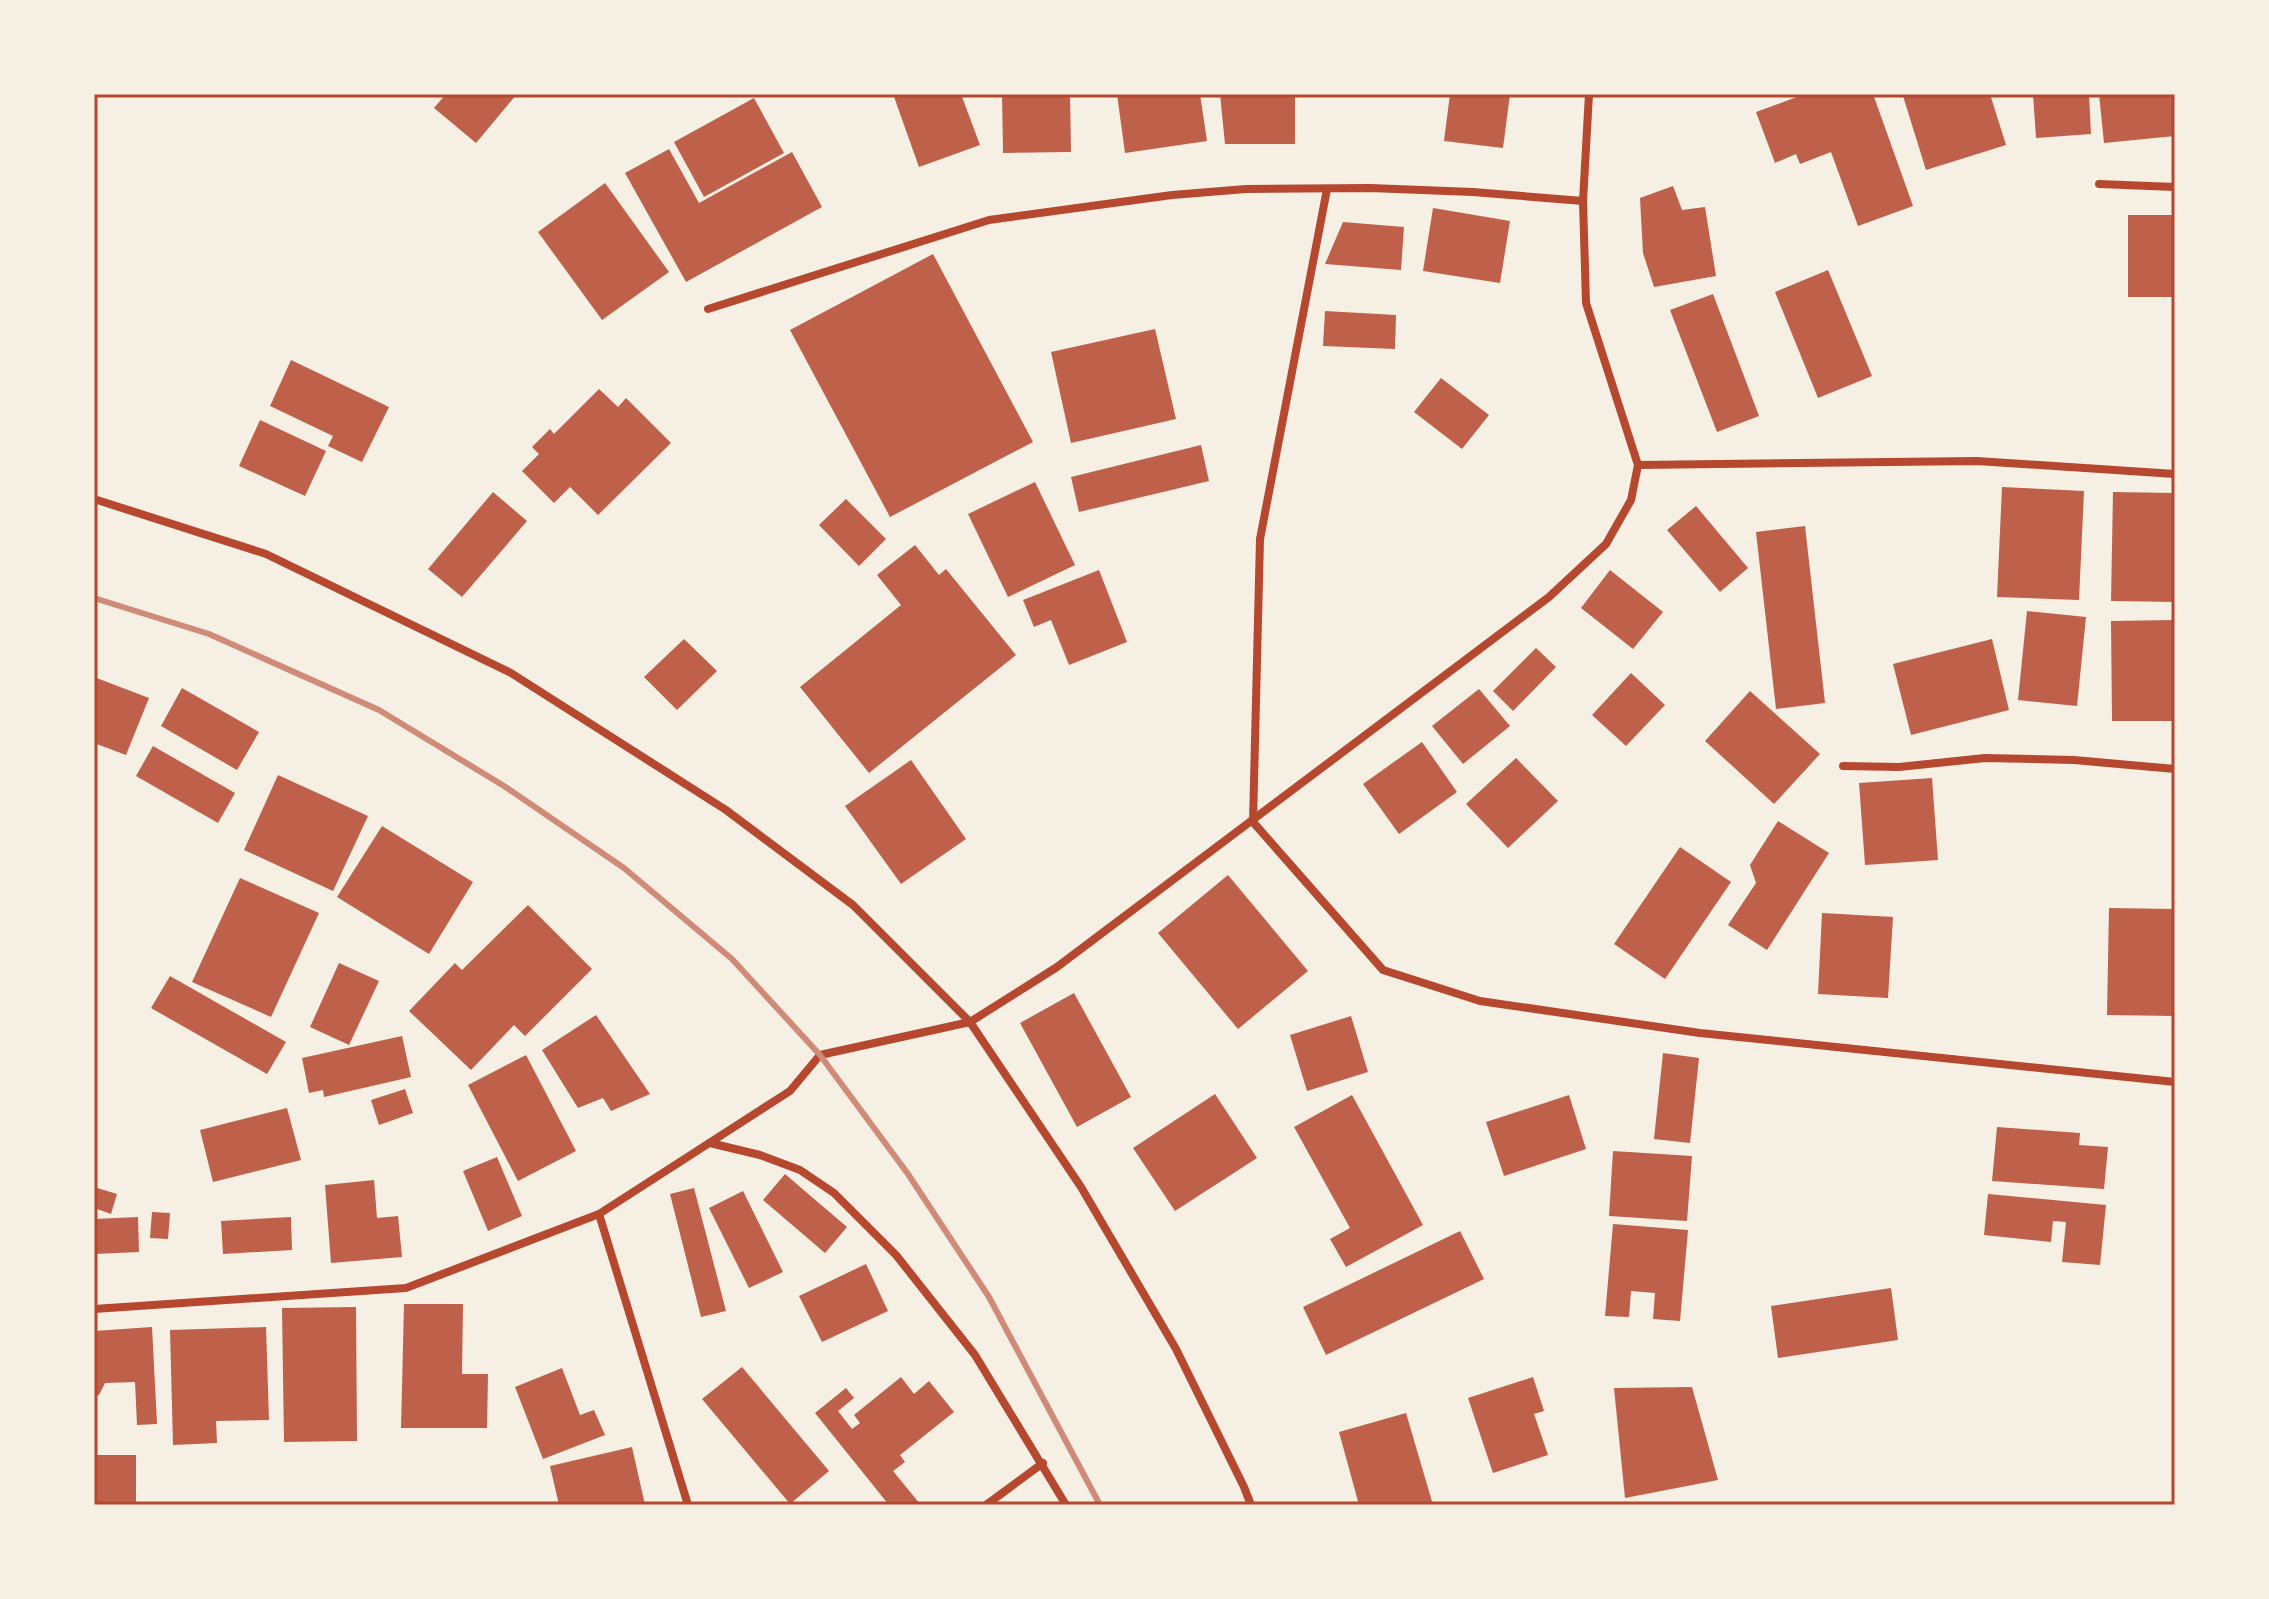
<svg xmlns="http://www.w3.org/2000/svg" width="2269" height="1599" viewBox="0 0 2269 1599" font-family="'Roboto Condensed',sans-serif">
<rect width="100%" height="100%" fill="#f6efe4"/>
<g fill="#bf614a">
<polygon points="446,94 517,94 476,143 434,108"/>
<polygon points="893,94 961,94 980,145 919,167"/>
<polygon points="1002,94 1070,94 1071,152 1003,153"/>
<polygon points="1117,94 1200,94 1207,141 1125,153"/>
<polygon points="1220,94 1295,94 1295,144 1225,144"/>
<polygon points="1450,94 1510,94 1503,148 1444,141"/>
<polygon points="1805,94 1873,94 1913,206 1858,226 1831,152 1800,164 1796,154 1775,163 1756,112"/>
<polygon points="1910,94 1990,94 2006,145 1926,170 1903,96"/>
<polygon points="2033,94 2089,94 2091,134 2036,138"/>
<polygon points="2099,94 2175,94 2175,136 2104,143"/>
<polygon points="754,98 784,153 704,197 674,142"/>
<polygon points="669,149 699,203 792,152 822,207 686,282 625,173"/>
<polygon points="605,183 669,272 602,320 538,232"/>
<polygon points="1673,186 1682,210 1705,207 1716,276 1654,287 1643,253 1640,198"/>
<polygon points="1433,208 1510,221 1500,283 1423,271"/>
<rect x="2128" y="215" width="47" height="82"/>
<polygon points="1343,222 1404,227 1401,270 1325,264"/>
<polygon points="933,254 1033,442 890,517 790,330"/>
<polygon points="1828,270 1872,376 1818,398 1775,292"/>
<polygon points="1713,294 1759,416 1717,432 1670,310"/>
<polygon points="1325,311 1396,315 1395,349 1323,346"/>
<polygon points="1155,329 1176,419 1071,443 1051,352"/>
<polygon points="291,360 389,407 362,462 328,446 333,436 270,406"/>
<polygon points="1441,378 1489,415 1462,449 1414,412"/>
<polygon points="599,389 618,407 626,398 671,443 598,515 570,487 554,503 522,471 539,454 532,447 550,429 554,434"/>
<polygon points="260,420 326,451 305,496 239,466"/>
<polygon points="1201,445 1209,481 1079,512 1071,477"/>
<polygon points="1035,482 1075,565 1008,597 968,514"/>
<polygon points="2002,487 2084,491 2079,600 1997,597"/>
<polygon points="493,492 527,521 462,597 428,569"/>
<polygon points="2113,492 2175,493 2175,602 2111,601"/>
<polygon points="846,499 886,539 859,566 819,525"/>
<polygon points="1696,506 1748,568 1720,592 1667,530"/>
<polygon points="1805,526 1825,703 1776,709 1756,532"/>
<polygon points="915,545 939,575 946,569 1016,655 869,773 800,687 901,605 877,575"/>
<polygon points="1099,570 1127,642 1069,665 1051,620 1034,627 1023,600"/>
<polygon points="1610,570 1663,612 1633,649 1581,608"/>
<polygon points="2027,611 2086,617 2077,706 2018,700"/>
<polygon points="2174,620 2175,721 2112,721 2111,621"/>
<polygon points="684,639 717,671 677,710 644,677"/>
<polygon points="1992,639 2009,710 1911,735 1893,664"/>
<polygon points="1536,648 1556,667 1513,711 1493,691"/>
<polygon points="1631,673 1665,705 1626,746 1592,715"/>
<polygon points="94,677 149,698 126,755 94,743"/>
<polygon points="182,688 259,732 237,770 161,726"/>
<polygon points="1479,689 1510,726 1463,764 1432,726"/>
<polygon points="1750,691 1820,754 1774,804 1705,741"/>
<polygon points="1422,742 1457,792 1399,834 1363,784"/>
<polygon points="153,746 235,793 218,823 136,776"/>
<polygon points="1516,758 1558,801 1508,848 1466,804"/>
<polygon points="911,760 966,839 901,884 845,806"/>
<polygon points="278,775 368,816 333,891 244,850"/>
<polygon points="1932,778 1938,860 1865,865 1859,783"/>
<polygon points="1778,821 1829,853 1767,950 1728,925 1756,883 1750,865"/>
<polygon points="382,826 473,882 429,954 337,897"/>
<polygon points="1680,847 1731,882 1665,979 1614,944"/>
<polygon points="1228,875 1308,971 1238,1029 1158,933"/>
<polygon points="240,878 319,913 271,1017 192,982"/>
<polygon points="528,905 592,969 525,1036 514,1025 471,1070 409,1011 455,963 462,970"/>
<polygon points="2109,908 2175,909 2175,1016 2107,1015"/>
<polygon points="1822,913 1893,917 1888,998 1818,994"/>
<polygon points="339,963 379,981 349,1045 310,1027"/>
<polygon points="170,976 286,1042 267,1074 151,1008"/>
<polygon points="1074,993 1131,1097 1077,1127 1020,1023"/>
<polygon points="596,1015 650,1094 611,1111 603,1098 578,1108 542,1050"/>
<polygon points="1351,1016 1368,1072 1307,1091 1290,1035"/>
<polygon points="402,1036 411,1077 324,1097 323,1090 309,1093 302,1058"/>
<polygon points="1663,1053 1699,1058 1690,1143 1654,1139"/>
<polygon points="526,1055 576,1151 518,1181 468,1085"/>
<polygon points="405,1089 413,1113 379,1125 371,1100"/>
<polygon points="1215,1094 1257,1158 1175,1211 1133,1148"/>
<polygon points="1352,1095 1423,1225 1346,1267 1330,1239 1350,1228 1294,1127"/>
<polygon points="1569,1095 1586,1149 1504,1176 1486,1122"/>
<polygon points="287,1108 301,1160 213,1182 200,1130"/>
<polygon points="1997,1127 2080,1133 2079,1145 2108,1147 2104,1189 1992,1181"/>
<polygon points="1613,1151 1692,1156 1687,1221 1609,1216"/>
<polygon points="497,1157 522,1216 488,1231 463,1171"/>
<polygon points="785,1174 847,1227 825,1253 763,1200"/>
<polygon points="374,1180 377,1218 398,1216 402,1257 331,1263 325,1185"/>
<polygon points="94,1187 117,1194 111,1214 94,1208"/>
<polygon points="694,1188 726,1311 701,1317 670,1194"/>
<polygon points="743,1191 783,1272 749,1288 709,1208"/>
<polygon points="1988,1194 2106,1205 2100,1265 2062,1262 2066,1222 2053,1221 2051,1242 1984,1235"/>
<polygon points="152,1212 170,1213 168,1239 150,1238"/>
<polygon points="138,1217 139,1252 94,1254 94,1219"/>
<polygon points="291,1217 292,1250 223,1254 221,1221"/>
<polygon points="1613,1224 1688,1230 1680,1321 1653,1319 1655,1293 1631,1291 1629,1317 1605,1316"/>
<polygon points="1460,1231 1484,1279 1326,1355 1303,1307"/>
<polygon points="866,1264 888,1311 822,1342 799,1296"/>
<polygon points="1891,1288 1898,1340 1778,1358 1771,1306"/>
<polygon points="404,1304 463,1304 462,1374 488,1374 487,1428 401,1428"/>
<polygon points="356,1307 357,1441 284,1442 282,1308"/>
<polygon points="152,1327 157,1424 137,1425 135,1382 105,1383 99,1395 94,1397 94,1331"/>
<polygon points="266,1327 269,1420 216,1421 217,1443 173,1445 170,1330"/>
<polygon points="742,1367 829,1471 790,1504 702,1399"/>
<polygon points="562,1368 580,1415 594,1410 605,1435 543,1459 515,1387"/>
<polygon points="901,1377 914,1394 929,1381 954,1412 900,1455 905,1462 893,1471 920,1504 918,1505 889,1505 815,1413 846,1388 854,1398 838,1411 852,1429 860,1423 854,1415"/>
<polygon points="1533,1377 1544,1411 1534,1414 1548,1455 1493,1473 1468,1398"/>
<polygon points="1692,1387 1718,1480 1625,1498 1614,1388"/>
<polygon points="1406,1413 1433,1505 1359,1505 1339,1432"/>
<polygon points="632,1447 645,1505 559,1505 550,1466"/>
<rect x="94" y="1455" width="42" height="50"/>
</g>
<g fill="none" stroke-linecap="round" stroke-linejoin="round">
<g stroke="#b5482f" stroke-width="8">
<polyline points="1589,94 1583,201 1586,303 1638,465 1977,461 2175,474"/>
<polyline points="2099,184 2175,187"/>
<polyline points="1327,189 1260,539 1253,822 1383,970 1480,1001 1700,1033 2175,1082"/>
<polyline points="708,309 989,220 1172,195 1246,189 1370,188 1473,192 1583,201"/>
<polyline points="94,499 266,554 511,673 726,810 853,905 970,1022 1081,1187 1176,1349 1244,1487 1251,1505"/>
<polyline points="1843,766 1899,767 1985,758 2074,760 2175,769"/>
<polyline points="710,1143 760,1155 800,1170 834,1193 896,1255 975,1355 1066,1505"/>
<polyline points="599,1214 688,1505"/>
<polyline points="94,1309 406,1288 599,1214 790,1091 820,1055 970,1022 1057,967 1549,597 1606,544 1631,500 1638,465"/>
<polyline points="986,1505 1043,1463"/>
</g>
<polyline stroke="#cf8b77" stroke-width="6" points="94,598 209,634 379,710 504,786 624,868 732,959 820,1055 908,1174 989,1297 1100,1505"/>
</g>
<rect width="2269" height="1599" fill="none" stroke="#f6efe4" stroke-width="192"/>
<rect x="96" y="96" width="2077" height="1407" fill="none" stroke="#b5482f" stroke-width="3"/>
</svg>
